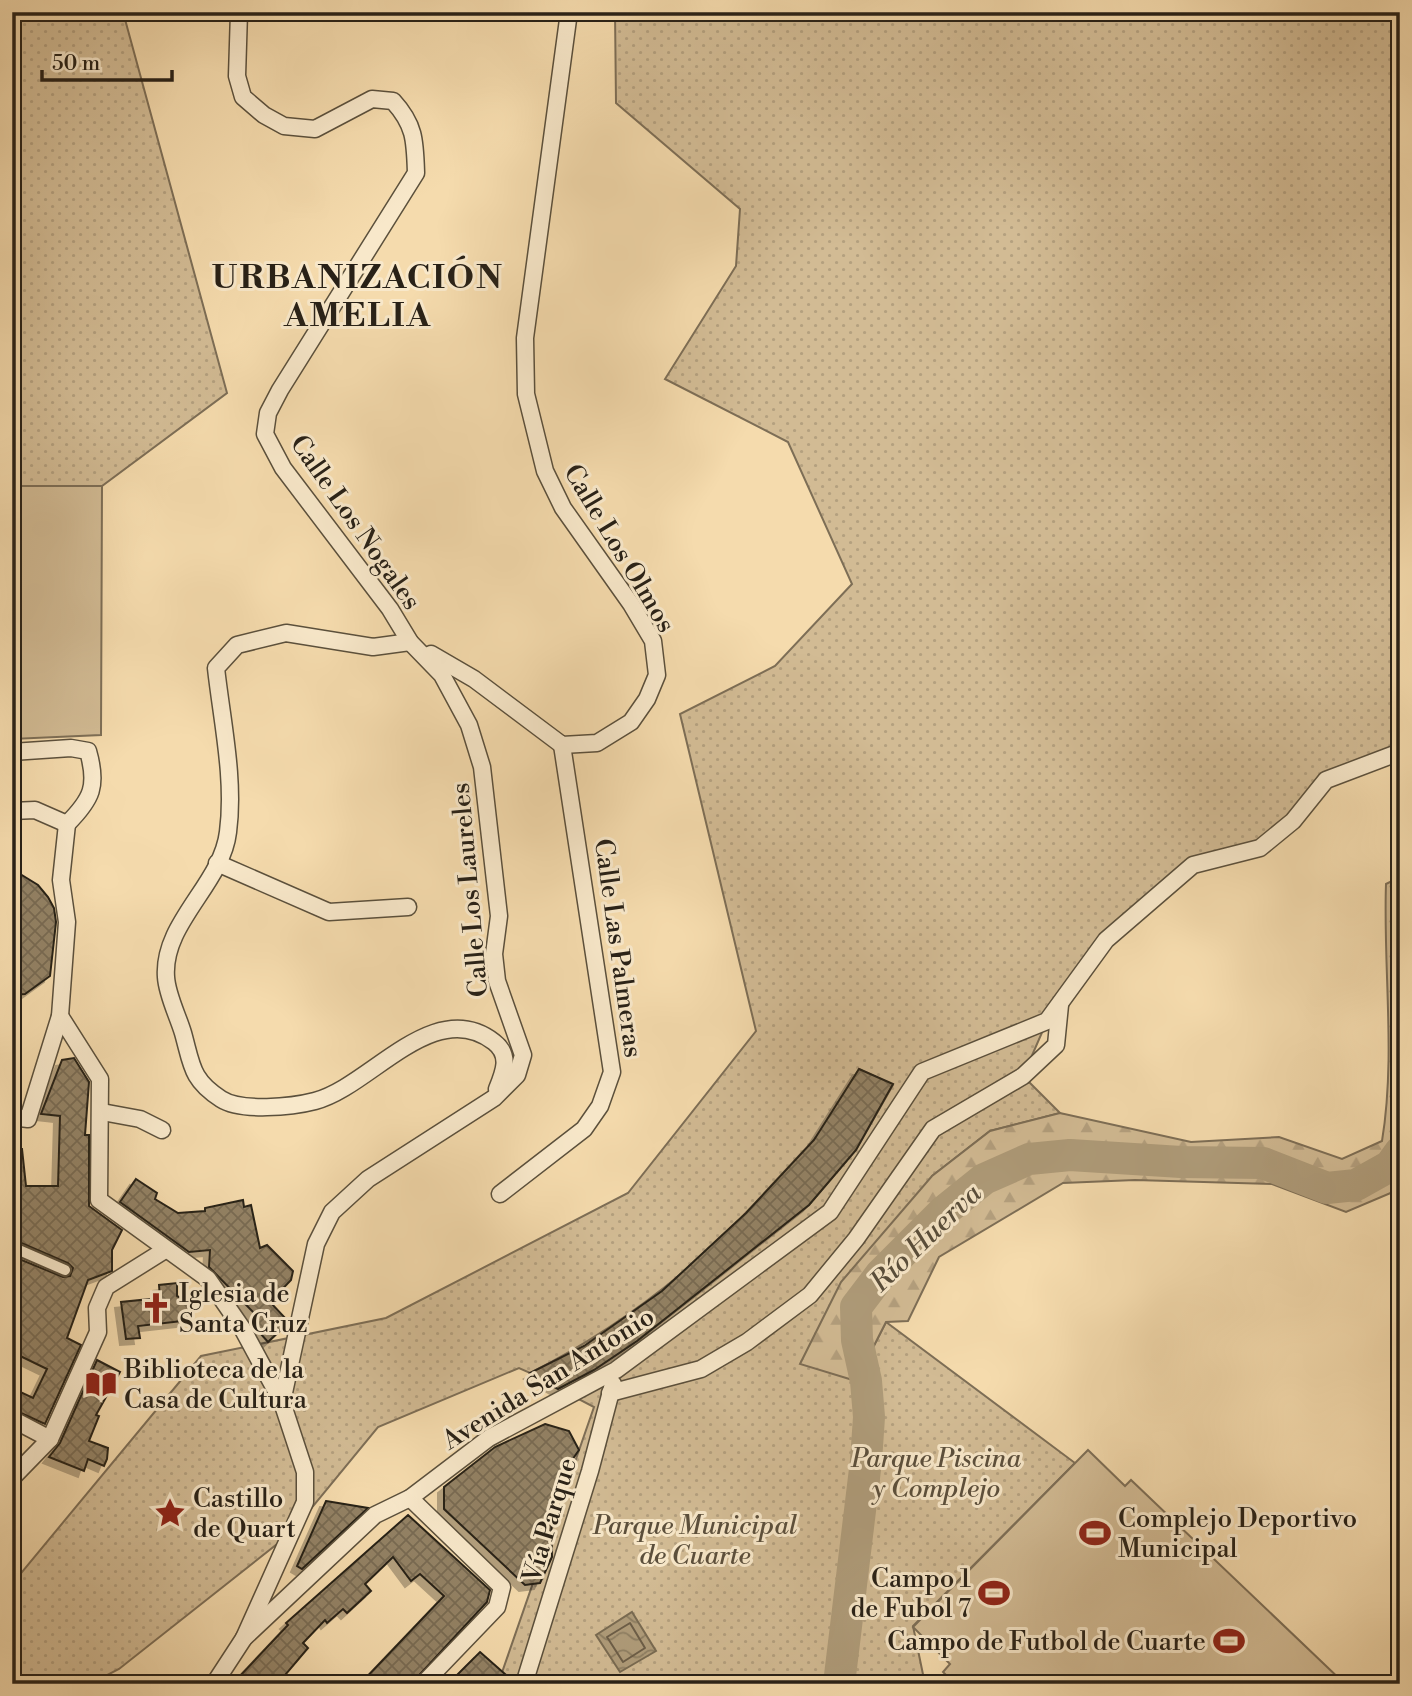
<svg xmlns="http://www.w3.org/2000/svg" width="1412" height="1696" viewBox="0 0 1412 1696" font-family="'Libre Bodoni',serif">
<defs>
<pattern id="grass-dots" width="8" height="8" patternUnits="userSpaceOnUse" patternTransform="scale(1.75)"><rect width="8" height="8" fill="#d2bb94"/><path d="M2 2h.1M6 6h.1" fill="none" stroke="#b4a07f" stroke-width="1.8" stroke-linecap="round"/></pattern>
<pattern id="forest-firs" width="22" height="20" patternUnits="userSpaceOnUse" patternTransform="scale(1.75)"><rect width="22" height="20" fill="#d2bb94"/><path d="M5 1l3.5 6h-7zM16 11l3.5 6h-7z" fill="#b4a07f"/></pattern>
<pattern id="water-waves" width="16" height="10" patternUnits="userSpaceOnUse" patternTransform="scale(1.75)"><rect width="16" height="10" fill="#af9c7a"/><path d="M0 5q4-4 8 0t8 0" fill="none" stroke="#8e7f63"/></pattern>
<pattern id="building-cross-hatch" width="8" height="8" patternUnits="userSpaceOnUse" patternTransform="scale(1.75)"><rect width="8" height="8" fill="#938265"/><path d="M0 0l8 8M0 8l8-8" fill="none" stroke="#786a52"/></pattern>
<filter id="shadow"><feDropShadow dx="-6" dy="6" stdDeviation="0" flood-color="#0004"/></filter>
</defs>
<rect width="100%" height="100%" fill="#f5dbad"/>
<filter id="stains"><feTurbulence type="fractalNoise" baseFrequency=".00286" numOctaves="4"/><feColorMatrix values="0 0 0 0 .2 0 0 0 0 .09 0 0 0 0 .02 0 0 0 .5 -.17"/></filter>
<radialGradient id="worn" r=".72"><stop offset=".6" stop-color="#630" stop-opacity="0"/><stop offset="1" stop-color="#630" stop-opacity=".3"/></radialGradient>
<g fill="url(#grass-dots)" stroke="#7d6e56" stroke-width="2">
<polygon points="12,12 123,12 227,393 102,486 12,486"/>
<path d="M615,12H1400V752L1326,780L1260,848L1193,865L1106,940L1047,1021L1023,1076L1060,1113L990,1131L932,1176L856,1381L886,1322L1075,1463L913,1626L925,1684H498L594,1407L563,1391L637,1341L809,1205L856,1150L893,1085L859,1069C844,1093 830,1119 813,1141C737,1235 637,1320 530,1373L519,1368L378,1427L291,1533L119,1669L90,1684H12V1584L201,1356L386,1318L628,1193L756,1031L680,714L775,666L852,584L788,442L665,379L736,266L740,209L616,103Z"/>
</g>
<path fill="url(#forest-firs)" stroke="#7d6e56" stroke-width="2" d="M1400,877V1189L1346,1212L1272,1184L1135,1180L1063,1183L939,1257L908,1321L886,1322L856,1381L800,1364L841,1282L932,1176L990,1131L1060,1113L1191,1142L1279,1137L1342,1159L1382,1141C1396,1056 1383,969 1386,884Z"/>
<g fill="#d2bb94" stroke="#7d6e56" stroke-width="2">
<polygon points="12,486 102,486 101,735 12,739"/>
<polygon points="1088,1450 1125,1486 1131,1480 1345,1684 955,1684 943,1672 950,1664 913,1627"/>
</g>
<polygon fill="url(#water-waves)" stroke="#796b52" stroke-width="2" points="632,1612 656,1651 620,1672 596,1635"/>
<g fill="none" stroke-linecap="round" stroke-linejoin="round">
<polygon stroke="#6c5e48" stroke-width="2" points="630,1623 645,1648 623,1662 607,1637"/>
<polyline stroke="#af9c7a" stroke-width="32" points="839,1684 866,1461 869,1417 866,1381 857,1340 856,1307 881,1274 943,1212 984,1179 1029,1159 1070,1155 1181,1162 1263,1163 1327,1188 1356,1185 1390,1166 1400,1152"/>
</g>
<g fill="url(#building-cross-hatch)" stroke="#282117" stroke-width="2" filter="url(#shadow)">
<polygon points="12,869 38,885 48,897 54,908 56,922 50,976 25,994 12,995"/>
<polygon points="74,1058 89,1082 85,1135 89,1135 89,1206 122,1230 112,1250 112,1271 88,1280 67,1338 81,1345 45,1424 12,1409 12,1388 33,1398 47,1369 12,1352 12,1256 63,1277 70,1276 73,1268 68,1263 12,1239 12,1149 22,1149 26,1186 58,1186 60,1116 41,1114 62,1060"/>
<polygon points="859,1069 893,1084 856,1150 809,1205 637,1341 594,1370 558,1389 530,1373 584,1346 662,1291 746,1213 814,1140"/>
<polygon points="136,1179 157,1193 155,1199 178,1213 205,1211 205,1208 243,1200 244,1207 251,1205 260,1248 267,1245 293,1271 291,1280 270,1302 287,1320 286,1325 268,1342 251,1323 257,1316 209,1267 210,1250 189,1252 120,1202"/>
<polygon points="177,1283 177,1296 190,1303 192,1314 182,1321 138,1326 140,1338 126,1339 121,1302 160,1298 159,1285"/>
<polygon points="97,1360 120,1372 96,1415 99,1416 89,1441 108,1448 107,1459 104,1466 88,1459 84,1471 49,1457 60,1443"/>
<polygon points="545,1424 569,1431 579,1450 564,1472 551,1513 552,1557 540,1583 525,1585 444,1509 444,1487 495,1447"/>
<polygon points="326,1501 368,1508 302,1569 297,1566"/>
<polygon points="408,1515 490,1590 487,1602 411,1684 360,1684 444,1596 420,1574 411,1581 393,1557 365,1584 371,1591 347,1613 343,1609 327,1623 325,1620 303,1643 308,1648 285,1675 296,1684 246,1684 239,1677 288,1625 286,1623"/>
<polygon points="480,1652 514,1682 514,1684 448,1684"/>
</g>
<g fill="none" stroke-linecap="round" stroke-linejoin="round">
<defs>
<polyline id="pedestrian" points="12,1247 65,1270"/>
<g id="minor">
<path d="M239,12L237,76L243,97L264,115L284,126L315,129L372,99L393,101C415,125 415,141 416,173L280,390L268,413L265,434L283,468L390,609L410,642L442,675L469,725L482,767L499,916L494,954L497,981L523,1055L517,1075L494,1098L368,1179L332,1212L316,1244L282,1402L305,1472V1502L244,1638"/>
<path d="M410,642L373,647L286,633L237,645L216,668C222,722 235,779 228,832C222,884 162,923 166,977C167,995 178,1016 183,1033C192,1065 191,1080 221,1099C241,1112 292,1107 315,1101C370,1087 434,995 494,1042C511,1055 504,1072 497,1089"/>
<polyline points="431,654 474,679 562,745 597,743 631,722 647,699 657,675 653,641 631,604 563,508 545,471 526,394 525,338 569,12"/>
<path d="M12,752L71,748L88,751C98,786 92,799 67,824"/>
<polyline points="12,811 35,810 67,824"/>
<polyline points="217,863 329,912 408,907"/>
<polyline points="60,1016 100,1079 99,1200 208,1279 242,1328 282,1402"/>
<polyline points="102,1112 140,1119 162,1130"/>
<polyline points="12,1117 28,1119 60,1016 67,922 61,880 67,824"/>
<polyline points="500,1194 584,1129 600,1106 612,1072 562,745"/>
<polyline points="610,1393 701,1369 747,1342 810,1295 856,1239 933,1129 1023,1076 1056,1045 1060,1005"/>
<polyline points="12,1419 50,1439"/>
<polyline points="12,1478 50,1439 98,1332 97,1308 106,1287 165,1250"/>
<polyline points="410,1498 502,1587 497,1607 423,1684"/>
<polyline points="214,1684 244,1638 375,1515 410,1498 489,1438 616,1370 830,1212 922,1072 1047,1021 1106,940 1193,865 1260,848 1293,821 1326,780 1400,752"/>
<polyline points="524,1684 590,1471 613,1384"/>
</g>
</defs>
<use href="#pedestrian" stroke="#5b503c" stroke-width="14"/>
<use href="#minor" stroke="#5b503c" stroke-width="19"/>
<use href="#pedestrian" stroke="#f8e8ca" stroke-width="10"/>
<use href="#minor" stroke="#f8e8ca" stroke-width="16"/>
</g>
<defs>
<symbol id="church-bare" viewBox="-9 -9 18 18"><path d="M-1.2-6h2.4v3.5h3.3v2.4h-3.3V6h-2.4V-.1h-3.3v-2.4h3.3Z" fill="#8f2418" stroke="#f8e8ca" stroke-width="2.5" paint-order="stroke"/></symbol>
<symbol id="library-bare" viewBox="-9 -9 18 18"><path d="M-6-4Q-3-5.5-.7-3.5V5Q-3 3-6 4ZM6-4Q3-5.5 .7-3.5V5Q3 3 6 4Z" fill="#8f2418" stroke="#f8e8ca" stroke-width="2.5" paint-order="stroke"/></symbol>
<symbol id="sight-bare" viewBox="-9 -9 18 18"><path d="M0-6L1.8-2.2L6-1.7L2.9 1.2L3.7 5.4L0 3.3L-3.7 5.4L-2.9 1.2L-6-1.7L-1.8-2.2Z" fill="#8f2418" stroke="#f8e8ca" stroke-width="2.5" paint-order="stroke"/></symbol>
<symbol id="stadium-bare" viewBox="-9 -9 18 18"><path d="M0-5a6.5 5 0 1 0 0 10a6.5 5 0 1 0 0-10ZM-3.5-1.8h7v3.6h-7Z" fill="#8f2418" stroke="#f8e8ca" stroke-width="2.5" paint-order="stroke"/></symbol>
</defs>
<g fill-rule="evenodd">
<use href="#church-bare" x="134" y="1286" width="44" height="44"/>
<use href="#library-bare" x="79" y="1362" width="44" height="44"/>
<use href="#sight-bare" x="148" y="1491" width="44" height="44"/>
<use href="#stadium-bare" x="1073" y="1511" width="44" height="44"/>
<use href="#stadium-bare" x="972" y="1571" width="44" height="44"/>
<use href="#stadium-bare" x="1207" y="1619" width="44" height="44"/>
</g>
<g text-anchor="middle" stroke-width="6" stroke-linejoin="round" paint-order="stroke">
<g font-size="26" fill="#282117" stroke="#f8e8ca">
<text transform="translate(356 522) rotate(55)" y="9">Calle Los Nogales</text>
<text transform="translate(620 548) rotate(59)" y="9">Calle Los Olmos</text>
<text transform="translate(469 890) rotate(-95)" y="9">Calle Los Laureles</text>
<text transform="translate(619 948) rotate(82)" y="9">Calle Las Palmeras</text>
<text transform="translate(548 1378) rotate(-32)" y="9">Avenida San Antonio</text>
<text transform="translate(549 1520) rotate(-73)" y="9">Vía Parque</text>
</g>
<g font-size="26" fill="#282117" stroke="#f8e8ca" text-anchor="start">
<text x="179" y="1302">Iglesia de<tspan x="179" dy="30">Santa Cruz</tspan></text>
<text x="124" y="1378">Biblioteca de la<tspan x="124" dy="30">Casa de Cultura</tspan></text>
<text x="193" y="1507">Castillo<tspan x="193" dy="30">de Quart</tspan></text>
<text x="1118" y="1527">Complejo Deportivo<tspan x="1118" dy="30">Municipal</tspan></text>
<text x="971" y="1587" text-anchor="end">Campo 1<tspan x="971" dy="30">de Fubol 7</tspan></text>
<text x="1206" y="1650" text-anchor="end">Campo de Futbol de Cuarte</text>
</g>
<g font-size="26" font-style="italic" fill="#5b4f3c" stroke="#f8e8ca">
<text x="936" y="1467">Parque Piscina<tspan x="936" dy="30">y Complejo</tspan></text>
<text x="695" y="1534">Parque Municipal<tspan x="695" dy="30">de Cuarte</tspan></text>
</g>
<g font-size="28" font-style="italic" fill="#574c3a" stroke="#f8e8ca">
<text transform="translate(925 1237) rotate(-44)" y="10">Río Huerva</text>
</g>
<g font-size="33" font-weight="bold" letter-spacing="2" fill="#282117" stroke="#f8e8ca">
<text x="358" y="288">URBANIZACIÓN<tspan x="358" dy="38">AMELIA</tspan></text>
</g>
</g>
<rect width="1412" height="1696" fill="none" stroke="#f5dbad" stroke-width="42"/>
<rect x="14" y="14" width="1384" height="1668" fill="none" stroke="#282117" stroke-width="3.5"/>
<rect x="21" y="21" width="1370" height="1654" fill="none" stroke="#282117" stroke-width="2"/>
<path d="M42 70v10h130v-10" fill="none" stroke="#282117" stroke-width="3.5"/>
<text x="52" y="70" font-size="21" fill="#282117" stroke="#f8e8ca" stroke-width="5" paint-order="stroke">50 m</text>
<rect width="100%" height="100%" filter="url(#stains)"/>
<rect width="100%" height="100%" fill="url(#worn)"/>
</svg>
